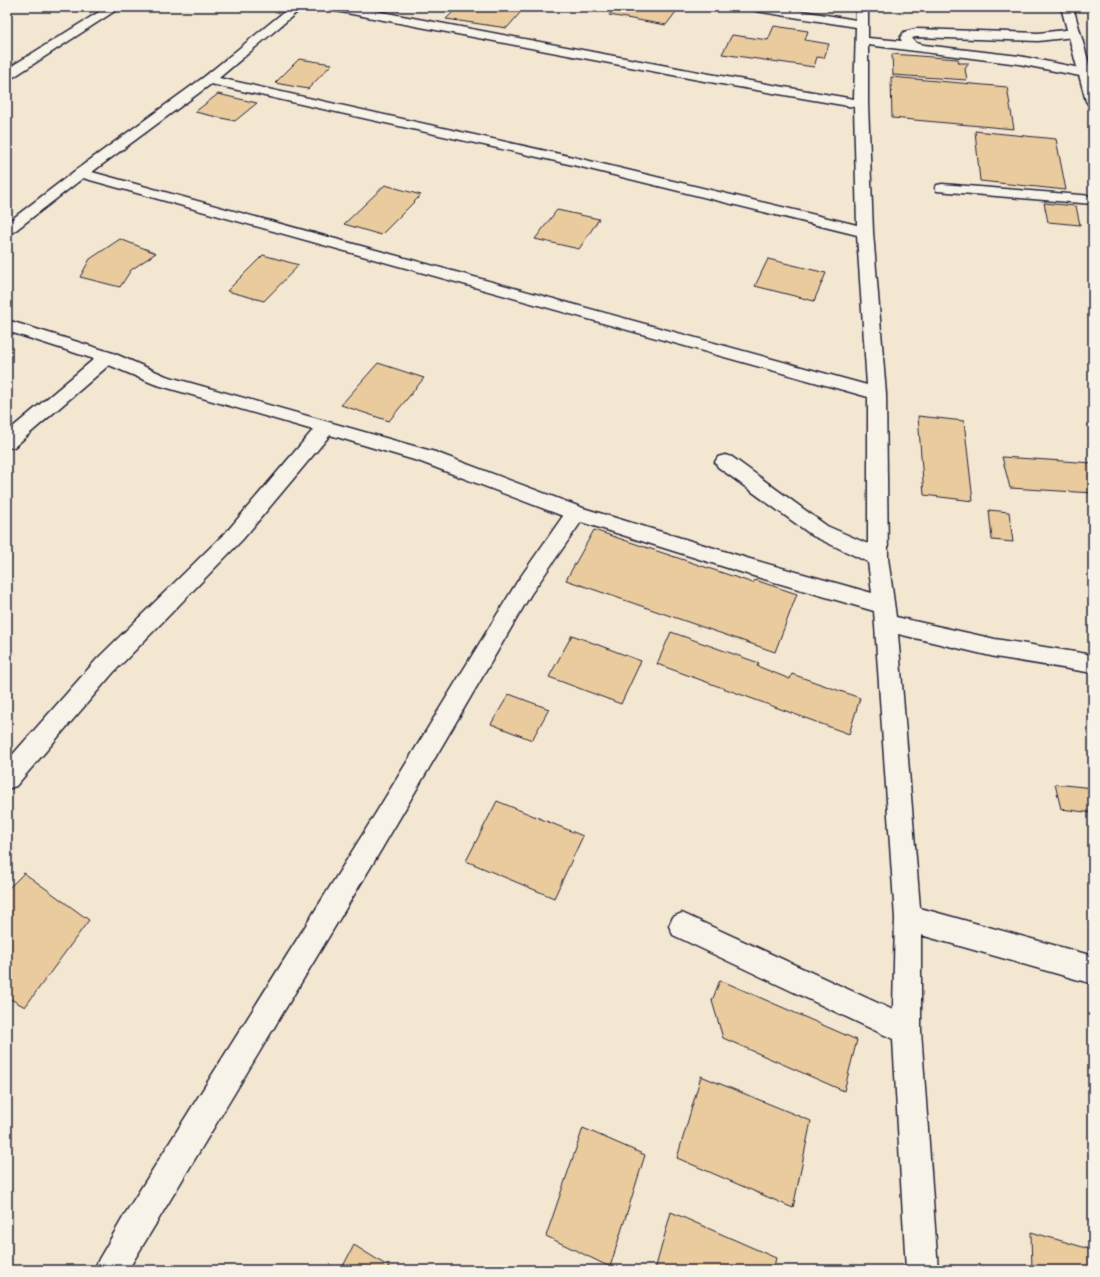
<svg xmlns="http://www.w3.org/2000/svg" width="1100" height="1277" viewBox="0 0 1100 1277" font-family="'Comic Neue',sans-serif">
<rect width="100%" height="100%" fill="#f3e7d2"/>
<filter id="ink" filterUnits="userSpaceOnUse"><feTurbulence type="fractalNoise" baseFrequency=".025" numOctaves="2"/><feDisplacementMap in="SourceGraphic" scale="8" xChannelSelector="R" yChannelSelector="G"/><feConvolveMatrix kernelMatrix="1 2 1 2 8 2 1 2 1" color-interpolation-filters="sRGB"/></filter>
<g filter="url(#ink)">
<g fill="#eacb9d" stroke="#22223b">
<polygon points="458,7 525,7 507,28 446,19"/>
<polygon points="616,7 671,7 679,8 666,25 609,15"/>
<polygon points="774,26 808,31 805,40 829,44 824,58 817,57 814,67 722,54 732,35 768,40"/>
<polygon points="892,54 958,59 959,63 969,63 965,69 967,80 893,75"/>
<polygon points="299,59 332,64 308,89 275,83"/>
<polygon points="891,77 1007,87 1014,129 892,118"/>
<polygon points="218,94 257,103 235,121 195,112"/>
<polygon points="975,131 1056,139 1066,190 980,181"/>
<polygon points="385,185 421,195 381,235 344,224"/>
<polygon points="1044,203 1076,206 1080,225 1048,222"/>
<polygon points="557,210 599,219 579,249 535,239"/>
<polygon points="120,239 156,253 131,270 120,287 80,277 90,259"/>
<polygon points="263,255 299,265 264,301 227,291"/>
<polygon points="768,259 826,273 814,301 755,286"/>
<polygon points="378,363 424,378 389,421 341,405"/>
<polygon points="918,416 964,421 973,501 924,495"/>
<polygon points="1002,457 1093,463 1093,493 1010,488"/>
<polygon points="989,510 1009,512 1013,542 992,540"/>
<polygon points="594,530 753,583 755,580 797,594 775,652 566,580"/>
<polygon points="671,632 759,663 757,666 790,679 792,674 860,698 849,734 657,664"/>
<polygon points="572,635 641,661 621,704 549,677"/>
<polygon points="509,694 549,709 532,740 491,724"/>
<polygon points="1055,784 1093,788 1093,813 1061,809"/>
<polygon points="497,801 583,836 554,898 466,861"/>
<polygon points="24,873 89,920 25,1007 7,997 7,890"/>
<polygon points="720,980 857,1040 844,1091 723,1038 712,1001"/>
<polygon points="701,1076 811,1121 793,1208 677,1158"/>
<polygon points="583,1128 645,1155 610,1267 546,1236"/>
<polygon points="671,1212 776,1258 773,1270 655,1270"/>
<polygon points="1031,1232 1093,1250 1093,1270 1032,1270"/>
<polygon points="354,1245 394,1270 341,1270"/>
</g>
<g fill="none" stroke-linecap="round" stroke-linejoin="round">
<defs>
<g id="minor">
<polygon points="107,7 121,7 12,78 7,79 7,69"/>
<path d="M290,7H303L219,78L573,157L857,225L854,107L704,81L336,11L332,9L330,7H355L704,73L854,99L856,27L756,11L752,9L750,7H778L856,20V7H868V38L902,41L900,38L904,32L916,29L1038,33L1074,29L1078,30L1080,33L1078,36L1074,37L1038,41L916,37L912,38L916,43L924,45L1019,56L1090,70L1091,73L1090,76L1085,77L1019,64L868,45V104L873,232L886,394L888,558L896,617L995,639L1093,655V673L995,657L898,634L920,908L1093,956V984L921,935V1031L938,1270H906L893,1039L673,935L669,926L673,917L682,913L893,1010L895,918L874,611L750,575L581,522L531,594L381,850L128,1270H94L99,1259L128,1209L363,834L517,582L563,516L421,462L330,435L243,539L113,673L16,786L7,789V761L97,659L229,529L313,430L154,384L109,365L14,447L7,448V432L94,359L7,331V320L113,353L166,376L435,452L583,508L750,559L872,593L868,562L813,536L718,467L715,462L718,457L725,455L732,457L827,526L868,544V397L83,178L12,233L7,235V223L76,170L204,77ZM211,84L573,165L857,235L867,385L92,172Z"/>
<polygon points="942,184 1093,196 1093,204 937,191 935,188 937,185"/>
</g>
<polygon id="highway" points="1061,7 1073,7 1093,78 1093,105 1088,104 1086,101"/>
</defs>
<use href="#minor" stroke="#22223b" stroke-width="3"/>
<use href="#highway" stroke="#22223b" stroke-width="3"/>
<use href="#minor" fill="#f7f3e8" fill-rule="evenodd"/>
<use href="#highway" fill="#f7f3e8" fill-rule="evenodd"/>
</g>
</g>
<rect width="1100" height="1277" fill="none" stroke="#f7f3e8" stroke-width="24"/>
<rect x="12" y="12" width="1076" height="1253" fill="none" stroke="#22223b" stroke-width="1.5" filter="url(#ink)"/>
</svg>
